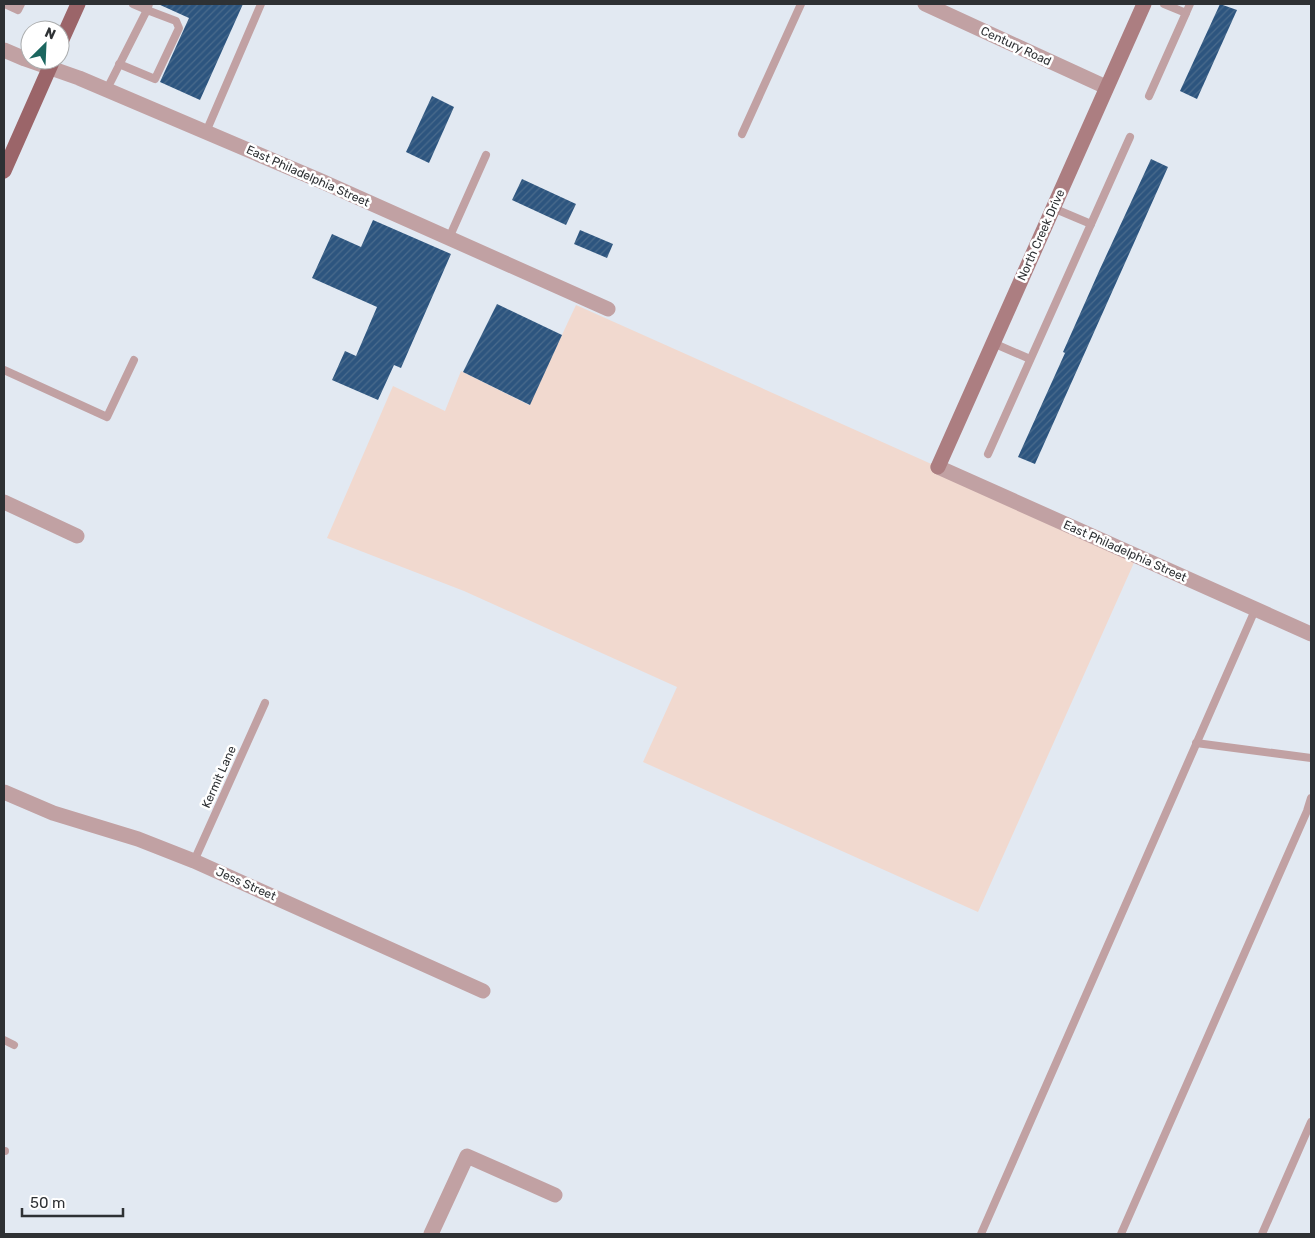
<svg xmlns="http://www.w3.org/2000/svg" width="1315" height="1238" viewBox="0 0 1315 1238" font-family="Rubik,sans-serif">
<defs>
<pattern id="building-hatch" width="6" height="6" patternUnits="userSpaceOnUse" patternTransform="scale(1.25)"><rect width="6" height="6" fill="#2d557f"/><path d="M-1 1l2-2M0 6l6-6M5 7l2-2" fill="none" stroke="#4a6b8c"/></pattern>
</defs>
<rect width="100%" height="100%" fill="#e2e9f2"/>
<polygon fill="#f1d9cf" points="576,305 1137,556 978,912 643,762 677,687 464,591 327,538 393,386 445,411 461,371 529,405"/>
<g fill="url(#building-hatch)">
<polygon points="158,4 243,4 200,100 160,82 189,18"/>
<polygon points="1220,4 1237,10 1197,99 1180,91"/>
<polygon points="432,96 454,107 429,163 406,152"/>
<polygon points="1151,159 1168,167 1035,464 1018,457 1065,353 1063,352 1100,269"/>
<polygon points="522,179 576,204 566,225 512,200"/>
<polygon points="373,220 451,254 401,368 394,365 378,400 332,380 345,351 356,356 377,307 312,278 332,234 361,247"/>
<polygon points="580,230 613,244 607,258 574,244"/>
<polygon points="497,304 562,335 530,405 463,372"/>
</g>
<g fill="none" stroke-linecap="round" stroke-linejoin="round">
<g stroke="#c1a1a3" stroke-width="8">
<polyline points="5,4 18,10 21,4"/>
<polyline points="133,4 147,10 149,4"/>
<polyline points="1164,4 1186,13 1190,4"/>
<polyline points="107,89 147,10 176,21 179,28 155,79 119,64"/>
<polyline points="1149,96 1186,13"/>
<polyline points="206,132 261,4"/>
<polyline points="742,134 801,4"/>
<polyline points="1053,208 1091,224 1130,137"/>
<polyline points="449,238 486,155"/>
<polyline points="993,343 1030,359"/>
<polyline points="4,370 107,417 134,360"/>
<polyline points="988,454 1091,224"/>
<polyline points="1196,743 1311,758"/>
<polyline points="194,861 265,703"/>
<polyline points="4,1040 14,1045"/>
<polyline points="4,1151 5,1151"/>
<polyline points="981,1234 1255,610"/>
<polyline points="1121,1234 1307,811 1311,798"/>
<polyline points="1262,1234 1311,1122"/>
</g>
<g stroke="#c1a1a3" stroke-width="15">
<polyline points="925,4 1106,87"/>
<polyline points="4,50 25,59 79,78 321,181 608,309"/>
<polyline points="938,467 1311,634"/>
<polyline points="4,502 77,536"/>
<polyline points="4,792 53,813 138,839 194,861 483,991"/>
<polyline points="431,1234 467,1156 555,1195"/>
</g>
<polyline stroke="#ac7e81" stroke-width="15" points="938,467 1144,4"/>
<g stroke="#9b6569" stroke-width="15">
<polyline points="60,44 78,4"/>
<polyline points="4,171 53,60"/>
</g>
</g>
<g text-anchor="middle" stroke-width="5" stroke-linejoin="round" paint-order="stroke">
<g font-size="12" fill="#2e3134" stroke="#fff">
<text transform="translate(1016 46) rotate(25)" y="4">Century Road</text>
<text transform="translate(308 176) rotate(24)" y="4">East Philadelphia Street</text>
<text transform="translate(1041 235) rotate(-66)" y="4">North Creek Drive</text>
<text transform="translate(1125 551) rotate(24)" y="4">East Philadelphia Street</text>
<text transform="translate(219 777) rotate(-66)" y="4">Kermit Lane</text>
<text transform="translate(246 884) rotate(24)" y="4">Jess Street</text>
</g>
</g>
<rect width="1315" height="1238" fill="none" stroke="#2e3134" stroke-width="10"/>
<g transform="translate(45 45) rotate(24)"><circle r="24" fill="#ffffff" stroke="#abadae"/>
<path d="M0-4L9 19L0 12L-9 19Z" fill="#1b665f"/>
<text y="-8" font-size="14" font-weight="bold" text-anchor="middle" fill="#2e3134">N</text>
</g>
<path d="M22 1208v8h101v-8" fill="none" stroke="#2e3134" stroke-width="2.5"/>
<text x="30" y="1208" font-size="15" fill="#2e3134" stroke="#ffffff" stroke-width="4" paint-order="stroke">50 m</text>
</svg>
